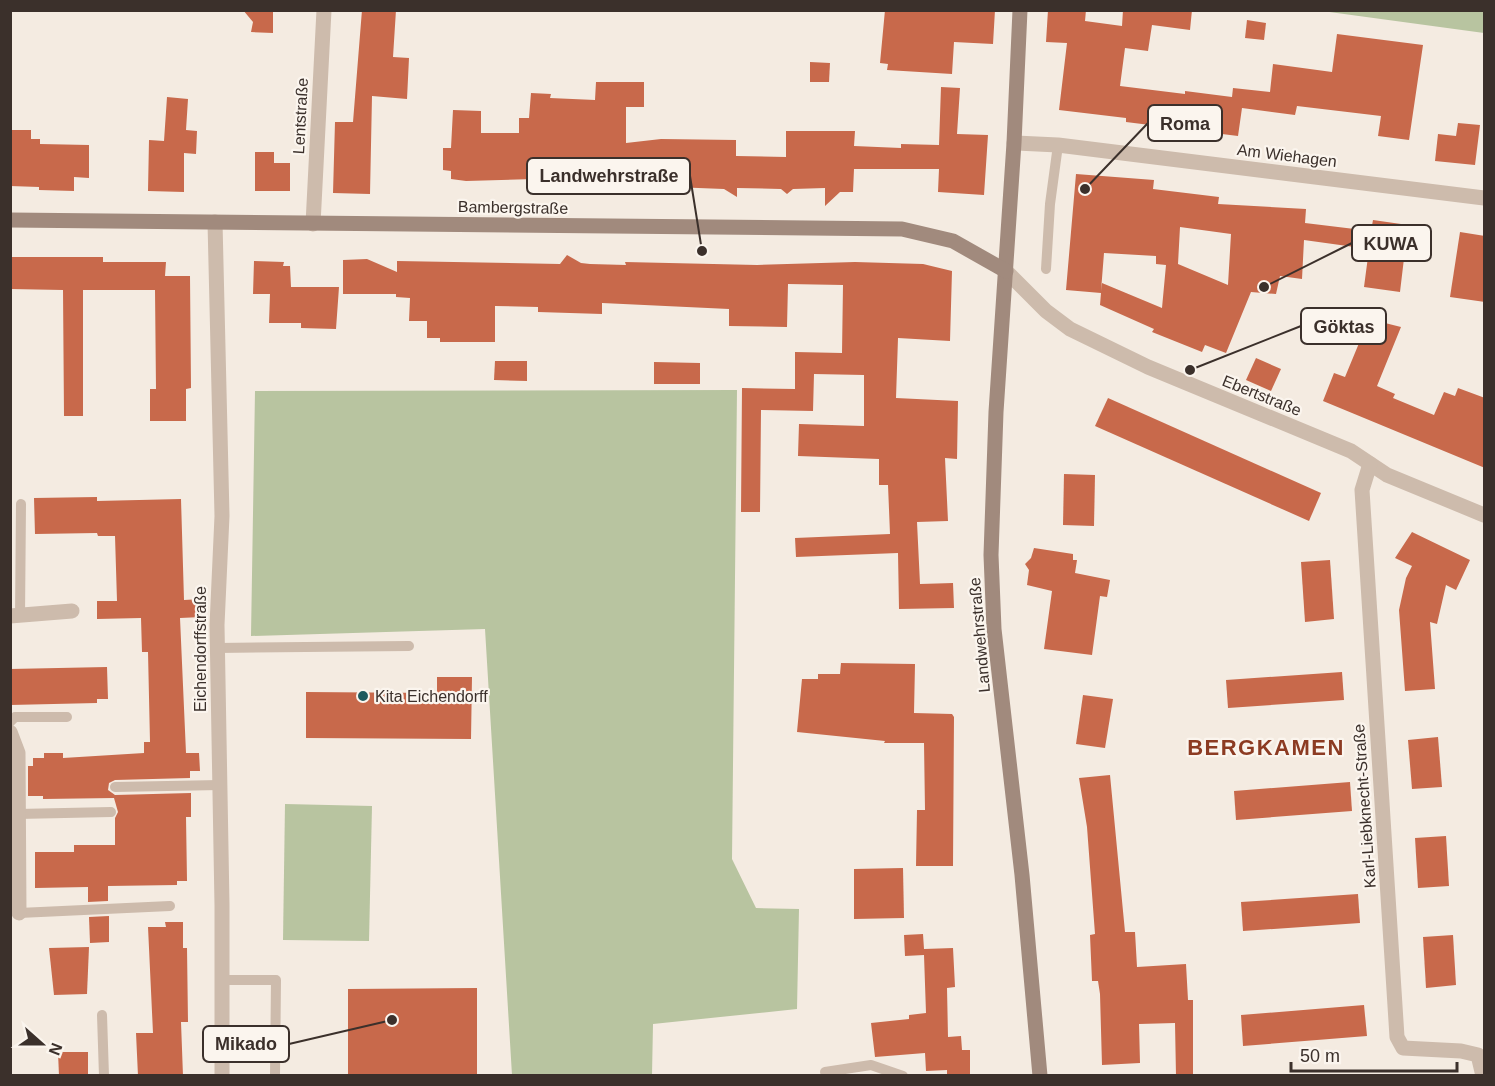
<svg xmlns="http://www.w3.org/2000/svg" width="1495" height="1086" viewBox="0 0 1495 1086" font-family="Arial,sans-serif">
<rect width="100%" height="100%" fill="#f4ebe1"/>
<g fill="#b8c4a0">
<polygon points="1322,11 1484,11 1484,33"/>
<polygon points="737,390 732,859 756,908 799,909 797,1009 653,1024 652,1075 512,1075 485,629 251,636 255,391"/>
<polygon points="285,804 372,806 369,941 283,940"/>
</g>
<g fill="#c8694b" fill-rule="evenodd">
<polygon points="243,10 273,10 273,33 251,32 253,22"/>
<polygon points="362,10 396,10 393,57 409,58 407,99 372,96 370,194 333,193 335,122 353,122"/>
<polygon points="885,10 995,10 993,44 954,42 952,74 887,70 888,64 880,63"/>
<polygon points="1048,10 1086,10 1085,21 1122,26 1123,10 1192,10 1190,30 1152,25 1148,51 1125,48 1120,86 1185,94 1185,91 1232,97 1233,88 1270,92 1273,64 1332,72 1337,34 1423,45 1409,140 1378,136 1381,116 1297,106 1295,115 1242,108 1238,136 1126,122 1126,118 1059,110 1067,43 1046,42"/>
<polygon points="1247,20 1266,23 1264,40 1245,38"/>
<polygon points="810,62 830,63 829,82 810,82"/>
<polygon points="596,82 644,82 644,107 626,107 626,143 661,139 736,140 736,156 786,157 786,131 855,131 854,146 901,148 901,144 939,145 941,87 960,88 957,134 988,135 984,195 938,192 939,169 854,169 853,192 840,192 825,206 825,188 793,189 787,194 781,189 737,188 737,197 724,189 673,187 673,182 534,179 466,181 451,179 451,171 443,170 443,148 451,148 453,110 481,111 481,133 519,133 519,118 529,118 531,93 551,94 550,98 595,100"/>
<polygon points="167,97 188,99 186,130 197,131 196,154 184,153 184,192 148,191 149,140 164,141"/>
<polygon points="1458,123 1480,125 1475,165 1435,161 1438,134 1456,136"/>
<polygon points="10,130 31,130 31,139 40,139 40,144 89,145 89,178 74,177 74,191 39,190 39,187 10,186"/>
<polygon points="255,152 274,152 274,163 290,163 290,191 255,191"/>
<path d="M1076,174L1154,180L1153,189L1219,197L1218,204L1306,209L1305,223L1371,231L1373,220L1408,225L1400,292L1364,287L1369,249L1304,240L1302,279L1280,276L1276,294L1251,292L1226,353L1205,345L1202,352L1152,332L1154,329L1100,305L1101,293L1066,290ZM1180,227L1231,234L1228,285L1178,264ZM1104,253L1156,256V264L1166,265L1162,308L1102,283L1101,291Z"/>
<polygon points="1460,232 1485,236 1485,302 1450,297"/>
<polygon points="567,255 581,263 590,264 626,265 625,262 757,265 855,262 923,264 952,271 950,341 898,338 896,398 958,401 957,459 945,458 948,521 917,522 920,584 953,583 954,608 899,609 898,553 796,557 795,538 890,534 888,485 879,485 879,459 798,456 799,424 864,426 864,375 814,374 813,411 761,410 760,512 741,512 742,388 795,389 795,352 842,353 843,285 788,284 787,327 729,326 729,309 602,303 602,314 538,312 538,307 495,306 495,342 440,342 440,338 427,338 427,321 409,321 410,298 396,297 396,294 343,294 343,260 367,259 397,272 397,261 560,264"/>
<polygon points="10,257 103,257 103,262 166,262 165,276 190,276 191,388 186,389 186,421 150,421 150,389 156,389 155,290 83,290 83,416 64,416 63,290 10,289"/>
<polygon points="254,261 284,262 283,266 290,266 291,287 339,287 336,329 301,328 301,323 269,323 270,294 253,294"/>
<polygon points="1369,319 1401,327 1377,386 1395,394 1393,398 1434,415 1444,392 1455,396 1458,388 1485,398 1485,468 1323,401 1334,373 1345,377"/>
<polygon points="1256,358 1281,369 1271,391 1246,380"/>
<polygon points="495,361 527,361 527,381 494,380"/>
<polygon points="654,362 700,363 700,384 654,384"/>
<polygon points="1108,398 1321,493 1309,521 1095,426"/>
<polygon points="1064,474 1095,475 1094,526 1063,525"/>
<polygon points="97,497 97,501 181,499 184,600 202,599 202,617 180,618 186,753 199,753 200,771 190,771 190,778 115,780 109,783 108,790 115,795 191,793 191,817 186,817 187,881 177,881 177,885 108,886 108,901 88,902 88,887 35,888 35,852 74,852 74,845 115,845 115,818 118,812 114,798 43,799 43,796 28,796 28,766 33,766 33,758 44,758 44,753 63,753 63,758 144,753 144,742 150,742 148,652 142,652 141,618 97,619 97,601 117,601 115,536 98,536 97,533 35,534 34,498"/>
<polygon points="1412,532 1470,560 1456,590 1446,585 1437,624 1430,622 1435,689 1405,691 1399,610 1406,578 1412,566 1395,558"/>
<polygon points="1034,548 1073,554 1073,560 1077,560 1075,573 1110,580 1107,597 1100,596 1092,655 1044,649 1052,591 1027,585 1029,570 1025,564 1031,558"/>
<polygon points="1330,560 1334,619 1305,622 1301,562"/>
<polygon points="841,663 915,664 914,713 952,714 954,717 953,866 916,866 917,810 925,810 924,743 884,743 885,741 797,732 802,679 818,679 818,674 840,674"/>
<polygon points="107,667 108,699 97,699 97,703 10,705 10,669"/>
<polygon points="1342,672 1344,700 1228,708 1226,680"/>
<polygon points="437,677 472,677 471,739 306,738 306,692 437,693"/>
<polygon points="1083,695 1113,699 1105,748 1076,744"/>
<polygon points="1438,737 1442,787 1412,789 1408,740"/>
<polygon points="1110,775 1125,932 1135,932 1137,967 1186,964 1188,1000 1193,1000 1193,1076 1176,1076 1175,1023 1139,1024 1140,1063 1102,1065 1100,994 1098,981 1092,981 1090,935 1095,934 1087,827 1079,778"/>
<polygon points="1350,782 1352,811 1236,820 1234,791"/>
<polygon points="1446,836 1449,886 1418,888 1415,838"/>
<polygon points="903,868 904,918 854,919 854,869"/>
<polygon points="1358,894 1360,923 1243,931 1241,902"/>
<polygon points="109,916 109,942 90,943 89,917"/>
<polygon points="165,922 183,922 183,948 187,948 188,1022 181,1022 183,1076 138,1076 136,1033 153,1033 148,927 166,927"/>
<polygon points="923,934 924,949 953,948 955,987 947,988 948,1037 961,1036 962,1050 970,1050 970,1074 947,1075 947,1070 926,1071 925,1053 875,1057 871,1023 909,1019 909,1015 926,1013 924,955 905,956 904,935"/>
<polygon points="1453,935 1456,985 1426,988 1423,937"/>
<polygon points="89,947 87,994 54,995 49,948"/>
<polygon points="477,988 477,1076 348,1076 348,989"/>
<polygon points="1364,1005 1367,1036 1243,1046 1241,1015"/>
<polygon points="58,1052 88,1052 88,1076 59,1076"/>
</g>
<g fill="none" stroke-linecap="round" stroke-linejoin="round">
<g stroke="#cdbbac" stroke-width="10">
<polyline points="1046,269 1050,204 1058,145"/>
<polyline points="20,617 21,504"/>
<polyline points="217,648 409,646"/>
<polyline points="10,722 15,717 67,717"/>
<polyline points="115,787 220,785"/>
<polyline points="18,814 111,812"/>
<polyline points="19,913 170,906"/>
<polyline points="222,980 276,980 275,1076"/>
<polyline points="102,1015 104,1076"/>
<polyline points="825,1072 871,1065 903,1076"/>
</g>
<g stroke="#cdbbac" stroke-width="15">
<polyline points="1014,143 1058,145 1484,198"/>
<polyline points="215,222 222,516 217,625 222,905 222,1076"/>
<polyline points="313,224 324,10"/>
<polyline points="1006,271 1046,311 1070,329 1148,367 1351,451 1387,475 1484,515"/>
<polyline points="1370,464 1362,490 1397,1037 1403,1048 1461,1051 1478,1055 1483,1076"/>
<polyline points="10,616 72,611"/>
<polyline points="10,732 18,753 19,913"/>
</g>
<g stroke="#a18a7d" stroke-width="15">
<polyline points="1020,10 1014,143 996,412 991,555 994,629 1022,875 1040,1076"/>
<polyline points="10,220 902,229 953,241 1006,271"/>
</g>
</g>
<circle fill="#1f5a5e" stroke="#fbf5ee" stroke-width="2" cx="363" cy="696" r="6"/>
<g text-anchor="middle" stroke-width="4.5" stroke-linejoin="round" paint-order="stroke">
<g font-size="16" fill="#3b302b" stroke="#fbf5ee">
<text transform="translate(300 116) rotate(-87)" y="6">Lentstraße</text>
<text transform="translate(1287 155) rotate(7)" y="6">Am Wiehagen</text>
<text transform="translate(513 207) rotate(1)" y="6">Bambergstraße</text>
<text transform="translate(1262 395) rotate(22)" y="6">Ebertstraße</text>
<text transform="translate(979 635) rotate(-95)" y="6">Landwehrstraße</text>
<text transform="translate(200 649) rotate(-90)" y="6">Eichendorffstraße</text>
<text transform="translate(1364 806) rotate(-94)" y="6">Karl-Liebknecht-Straße</text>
</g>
<g font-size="16" fill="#3b302b" stroke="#fbf5ee" text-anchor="start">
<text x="375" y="702">Kita Eichendorff</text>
</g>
<g font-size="22" font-weight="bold" letter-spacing="1.5" fill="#8c3b22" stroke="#fbf5ee">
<text x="1266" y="755">BERGKAMEN</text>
</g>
</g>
<path fill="none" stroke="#3b302b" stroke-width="2" d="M1085 189L1148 123M702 251L690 176M1264 287L1352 243M1190 370L1301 326M392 1020L289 1044"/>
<g fill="#3b302b" stroke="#fbf5ee" stroke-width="2">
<circle cx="1085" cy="189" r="6"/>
<circle cx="702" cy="251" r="6"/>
<circle cx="1264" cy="287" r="6"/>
<circle cx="1190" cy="370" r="6"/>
<circle cx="392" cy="1020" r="6"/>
</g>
<g fill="#fbf5ee" stroke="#3b302b" stroke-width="2">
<rect x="1148" y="105" width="74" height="36" rx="6"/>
<rect x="527" y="158" width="163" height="36" rx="6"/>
<rect x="1352" y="225" width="79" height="36" rx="6"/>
<rect x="1301" y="308" width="85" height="36" rx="6"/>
<rect x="203" y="1026" width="86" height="36" rx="6"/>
</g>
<g font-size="18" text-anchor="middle" font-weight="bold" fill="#3b302b">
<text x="1185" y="130">Roma</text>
<text x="609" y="182">Landwehrstraße</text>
<text x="1391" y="250">KUWA</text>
<text x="1344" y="333">Göktas</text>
<text x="246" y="1050">Mikado</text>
</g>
<rect width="1495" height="1086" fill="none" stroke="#3b302b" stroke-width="24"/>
<g transform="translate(42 1044) rotate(111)" stroke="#fbf5ee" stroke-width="4.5" paint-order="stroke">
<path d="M0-4.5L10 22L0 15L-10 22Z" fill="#3b302b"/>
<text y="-9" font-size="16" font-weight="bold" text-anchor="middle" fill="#3b302b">N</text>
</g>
<path d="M1291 1062v9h166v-9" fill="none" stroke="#3b302b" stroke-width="3"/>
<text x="1300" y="1062" font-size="18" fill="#3b302b" stroke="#fbf5ee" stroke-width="4.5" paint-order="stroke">50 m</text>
</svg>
